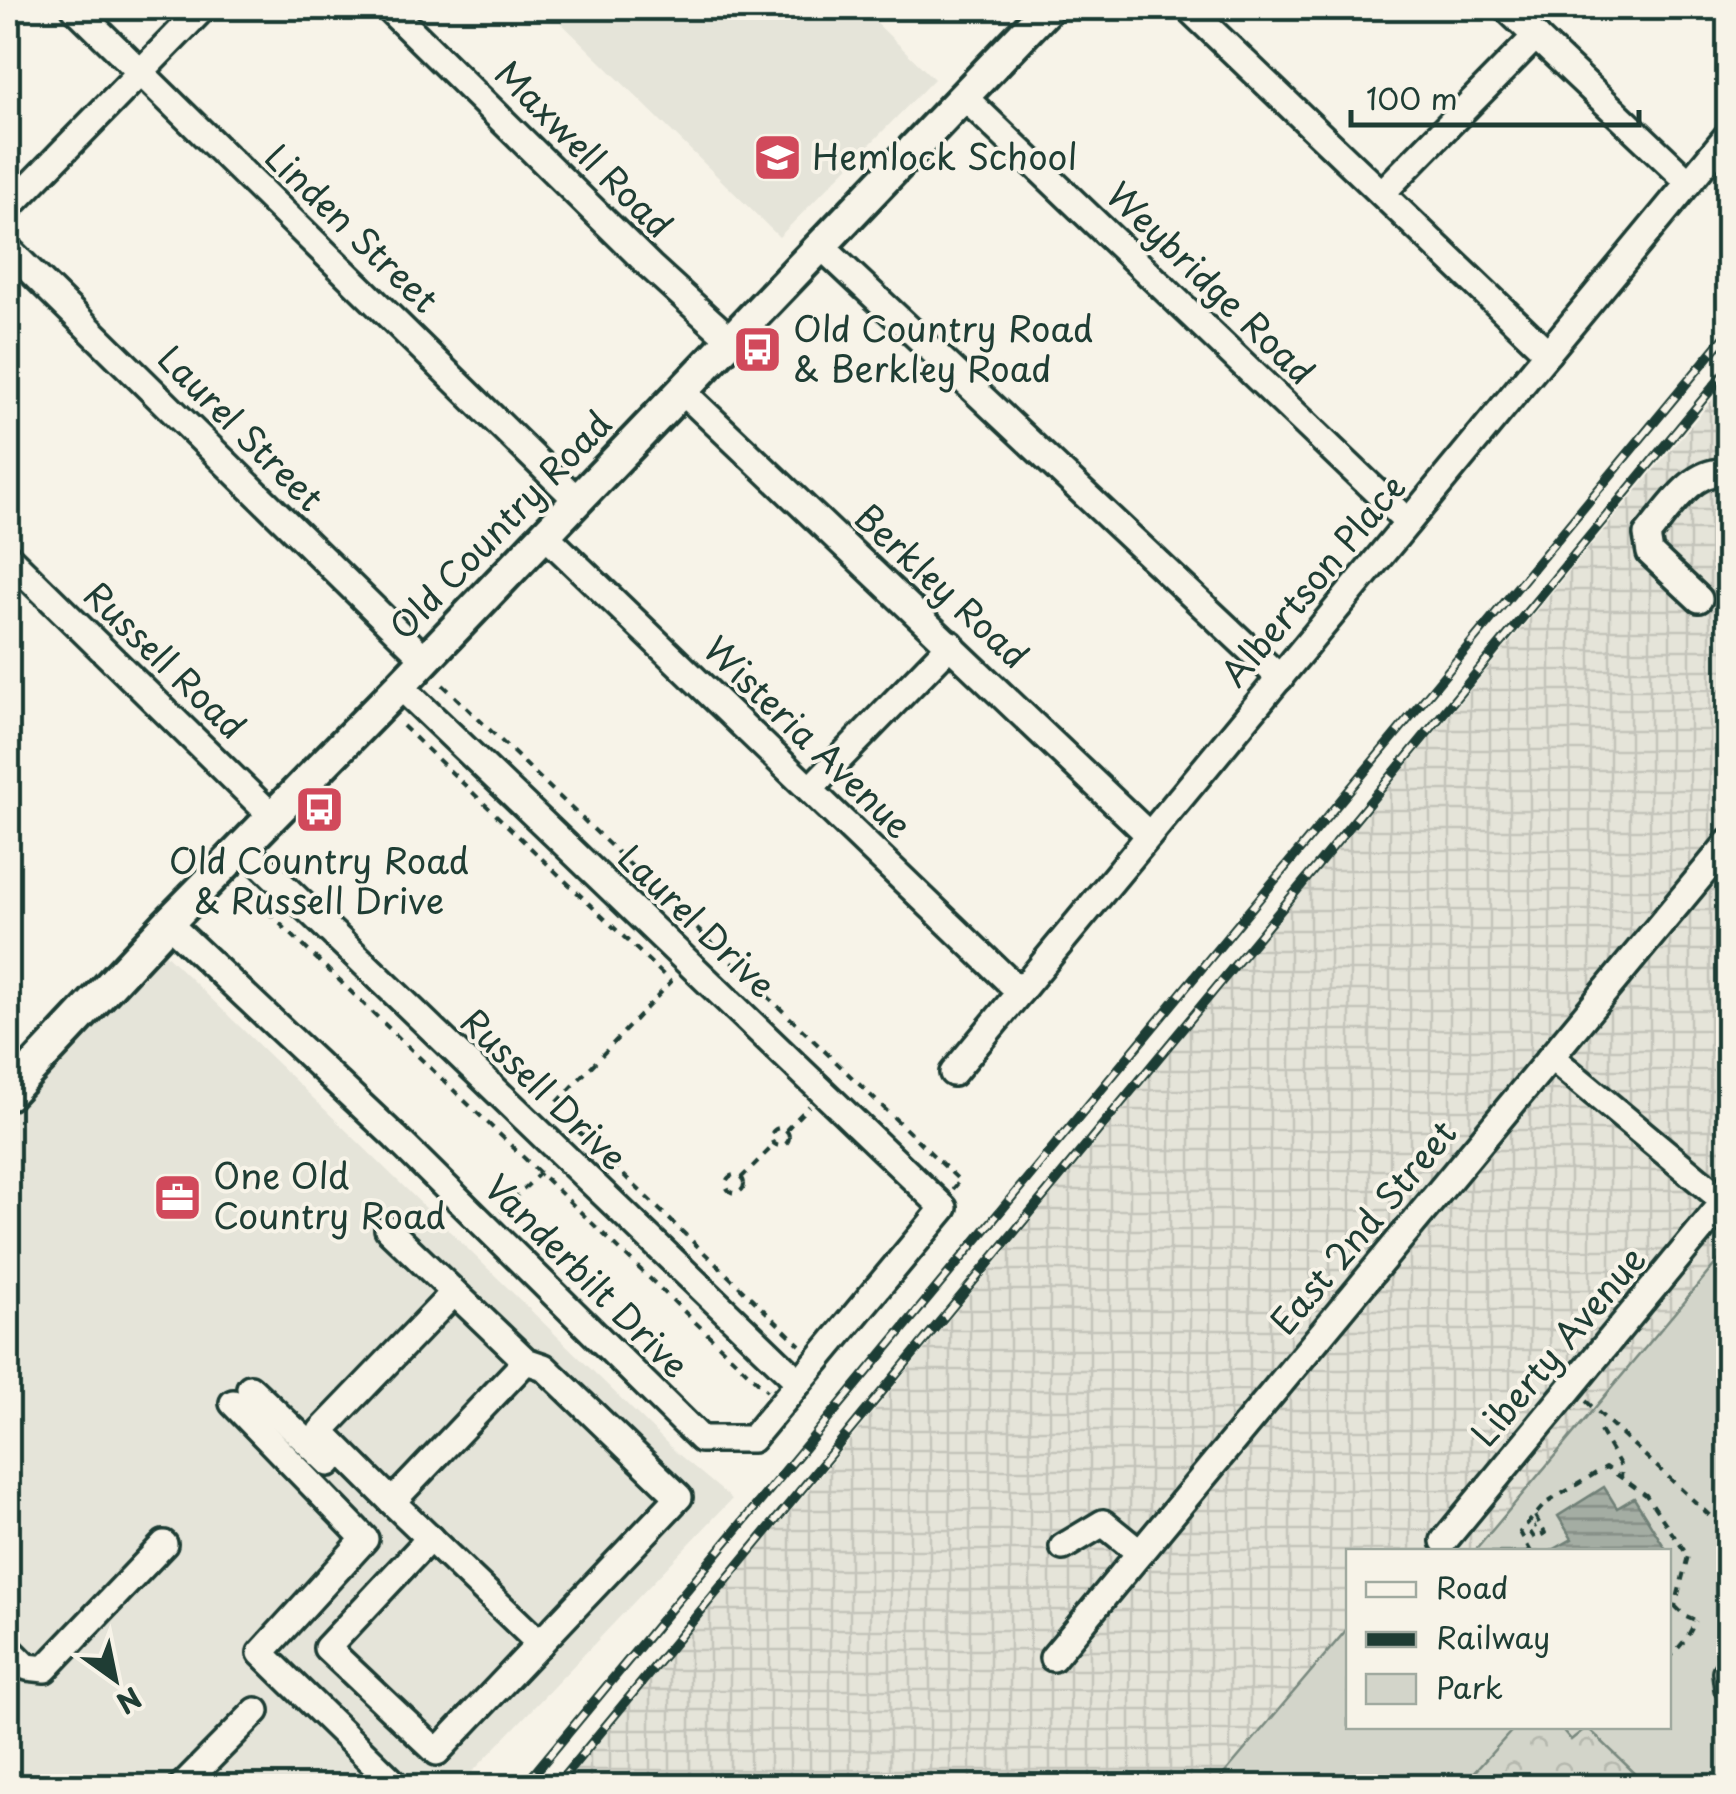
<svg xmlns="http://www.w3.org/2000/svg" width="1736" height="1794" viewBox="0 0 1736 1794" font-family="'Playpen Sans',sans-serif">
<defs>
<pattern id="industrial-grid" width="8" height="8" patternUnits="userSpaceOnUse" patternTransform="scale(2.5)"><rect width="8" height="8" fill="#e5e4d9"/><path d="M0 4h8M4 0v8" fill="none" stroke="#c4c4bb"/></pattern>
<pattern id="forest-crowns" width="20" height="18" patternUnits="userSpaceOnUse" patternTransform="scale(2.5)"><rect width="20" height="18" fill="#d3d5ca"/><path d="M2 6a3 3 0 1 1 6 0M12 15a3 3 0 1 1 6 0" fill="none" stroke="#b5b8ae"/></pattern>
<pattern id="water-rules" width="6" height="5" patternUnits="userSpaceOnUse" patternTransform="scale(2.5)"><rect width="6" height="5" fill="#a4ada3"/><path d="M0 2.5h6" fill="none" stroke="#858e86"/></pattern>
</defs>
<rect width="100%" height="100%" fill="#f7f3e8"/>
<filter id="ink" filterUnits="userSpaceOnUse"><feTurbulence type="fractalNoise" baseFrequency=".01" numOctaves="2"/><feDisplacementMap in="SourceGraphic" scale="20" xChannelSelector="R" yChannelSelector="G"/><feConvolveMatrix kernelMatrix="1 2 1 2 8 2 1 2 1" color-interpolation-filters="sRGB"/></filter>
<g filter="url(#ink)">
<g fill="#e5e4d9">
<polygon points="546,8 861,8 934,79 779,237"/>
<polygon points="152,941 677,1453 732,1499 459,1786 8,1786 8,1095"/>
</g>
<polygon fill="url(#industrial-grid)" points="1728,381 1728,1249 1474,1551 1348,1552 1348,1628 1214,1786 556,1786 813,1485 1274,925"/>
<g fill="#d3d5ca" stroke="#79897f" stroke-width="2.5">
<polygon points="1728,1249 1728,1786 1648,1786 1587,1728 1571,1740 1560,1727 1668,1726 1668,1552 1474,1552"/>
<polygon points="1348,1628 1348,1726 1516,1727 1462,1786 1214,1786"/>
</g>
<polygon fill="url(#forest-crowns)" stroke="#79897f" stroke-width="2.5" points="1516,1726 1560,1727 1571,1740 1587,1727 1648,1786 1462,1786"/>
<polygon fill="url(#water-rules)" stroke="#6f8077" stroke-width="2.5" points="1604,1487 1617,1508 1634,1498 1667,1551 1551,1551 1572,1539 1558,1516"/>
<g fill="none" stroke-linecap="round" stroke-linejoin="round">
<defs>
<g id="minor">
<polyline points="75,8 578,501"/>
<polyline points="388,8 650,266 731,340"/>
<polyline points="1188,8 1548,353"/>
<polyline points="1506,8 1689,182"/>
<polyline points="964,97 1408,522"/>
<polyline points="1382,193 1536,36"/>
<polyline points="8,208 203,8"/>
<polyline points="821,246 1280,678"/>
<polyline points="8,249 424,658"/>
<polyline points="682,391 1149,835"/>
<polyline points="545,535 1020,992"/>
<polyline points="8,557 272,816"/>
<path d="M1699,599L1650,553L1647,535C1667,512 1693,466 1728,473"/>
<polyline points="810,789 951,644"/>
<polyline points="242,846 799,1382"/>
<polyline points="168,923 395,1137 701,1439 752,1439 944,1208 400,686"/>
<polyline points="1551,1057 1725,1202"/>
<polyline points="953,1073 1728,135"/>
<polyline points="388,1229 526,1361 544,1367 679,1497 437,1752 327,1648 430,1538"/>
<polyline points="445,1302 321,1431 392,1502 526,1361"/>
<polyline points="250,1388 329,1463"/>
<polyline points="233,1403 365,1539 261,1653 397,1786"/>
<polyline points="392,1502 540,1644"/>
<polyline points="1444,1541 1728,1197"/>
<polyline points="1063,1547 1103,1523 1140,1553"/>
<polyline points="8,1648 27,1667 45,1669 164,1544"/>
<polyline points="1053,1658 1728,843"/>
<polyline points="1726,1672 1728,1688"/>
<polyline points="182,1786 256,1711"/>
</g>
<polyline id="major" points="8,1094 168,923 400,686 1048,8"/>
</defs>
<use href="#minor" stroke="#1f3d34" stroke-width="32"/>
<use href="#major" stroke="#1f3d34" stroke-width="38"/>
<g stroke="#1f3d34" stroke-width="4" stroke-dasharray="8 8" stroke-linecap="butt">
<polyline points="443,685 960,1181 953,1189"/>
<polyline points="403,726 671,982 553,1107 800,1345"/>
<polyline points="245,890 767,1391"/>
<circle cx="780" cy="1137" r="9"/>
<polyline points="786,1130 809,1106"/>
<circle cx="735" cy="1184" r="9"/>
<polyline points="741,1178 775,1144"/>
<polyline points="501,1212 540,1173"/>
<polyline points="1586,1401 1720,1525 1728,1529"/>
<polyline points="1600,1431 1622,1468 1621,1477"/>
<polyline points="1535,1516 1545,1533 1535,1539 1529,1530 1536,1526"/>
<polyline points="1531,1552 1520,1532 1545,1504 1606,1467 1646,1495 1688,1556 1675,1606 1668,1606"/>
<polyline points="1675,1606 1686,1617 1700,1623"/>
<polyline points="1668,1660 1686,1639 1696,1621"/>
</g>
<use href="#minor" stroke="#f7f3e8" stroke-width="25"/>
<use href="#major" stroke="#f7f3e8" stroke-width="30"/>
<defs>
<g id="rail">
<polyline points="524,1786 1728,333"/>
<polyline points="556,1786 1728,369"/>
</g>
</defs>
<use href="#rail" stroke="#1f3d34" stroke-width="10"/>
<use href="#rail" stroke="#f7f3e8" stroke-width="6" stroke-dasharray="19" stroke-linecap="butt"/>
</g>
</g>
<defs>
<symbol id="school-square" viewBox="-11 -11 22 22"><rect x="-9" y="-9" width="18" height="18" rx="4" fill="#d1495b" stroke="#f7f3e8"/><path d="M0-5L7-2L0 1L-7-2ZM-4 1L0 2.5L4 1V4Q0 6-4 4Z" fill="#fff"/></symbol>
<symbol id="bus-square" viewBox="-11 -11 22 22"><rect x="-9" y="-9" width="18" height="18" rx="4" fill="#d1495b" stroke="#f7f3e8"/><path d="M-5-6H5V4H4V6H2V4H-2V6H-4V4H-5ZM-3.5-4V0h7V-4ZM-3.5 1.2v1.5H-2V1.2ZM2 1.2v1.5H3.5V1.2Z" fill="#fff"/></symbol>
<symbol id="office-square" viewBox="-11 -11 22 22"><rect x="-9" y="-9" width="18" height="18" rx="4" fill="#d1495b" stroke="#f7f3e8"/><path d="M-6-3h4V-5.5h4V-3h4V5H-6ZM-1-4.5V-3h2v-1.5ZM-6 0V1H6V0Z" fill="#fff"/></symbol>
</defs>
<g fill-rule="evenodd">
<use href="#school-square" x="750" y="130" width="55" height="55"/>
<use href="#bus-square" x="730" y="322" width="55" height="55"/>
<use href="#bus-square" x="292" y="782" width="55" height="55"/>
<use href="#office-square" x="150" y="1170" width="55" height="55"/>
</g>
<g text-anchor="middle" stroke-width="8" stroke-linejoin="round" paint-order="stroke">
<g font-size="35" fill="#1f3d34" stroke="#f7f3e8">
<text transform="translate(583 150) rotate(45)" y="12">Maxwell Road</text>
<text transform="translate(351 229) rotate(44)" y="12">Linden Street</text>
<text transform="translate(1210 284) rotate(44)" y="12">Weybridge Road</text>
<text transform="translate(240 429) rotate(45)" y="12">Laurel Street</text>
<text transform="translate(501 526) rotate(-46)" y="12">Old Country Road</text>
<text transform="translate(1314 581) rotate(-50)" y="12">Albertson Place</text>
<text transform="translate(941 587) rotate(43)" y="12">Berkley Road</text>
<text transform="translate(164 661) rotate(44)" y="12">Russell Road</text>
<text transform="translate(807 738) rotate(44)" y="12">Wisteria Avenue</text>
<text transform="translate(696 922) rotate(44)" y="12">Laurel Drive</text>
<text transform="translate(543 1090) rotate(44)" y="12">Russell Drive</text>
<text transform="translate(1364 1228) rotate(-50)" y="12">East 2nd Street</text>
<text transform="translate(586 1277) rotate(45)" y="12">Vanderbilt Drive</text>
<text transform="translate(1559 1347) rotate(-50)" y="12">Liberty Avenue</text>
</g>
<g font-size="35" fill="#1f3d34" stroke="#f7f3e8" text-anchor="start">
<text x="812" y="170">Hemlock School</text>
<text x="793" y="342">Old Country Road<tspan x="793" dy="40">&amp; Berkley Road</tspan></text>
<text x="319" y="874" text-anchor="middle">Old Country Road<tspan x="319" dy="40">&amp; Russell Drive</tspan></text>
<text x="213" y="1189">One Old<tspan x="213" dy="40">Country Road</tspan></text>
</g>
</g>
<rect width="1736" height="1794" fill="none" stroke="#f7f3e8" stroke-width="40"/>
<rect x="20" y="20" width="1696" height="1754" fill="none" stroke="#1f3d34" stroke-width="4" filter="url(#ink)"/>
<rect x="1346" y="1549" width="325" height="180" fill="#f7f3e8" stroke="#a1aaa0" stroke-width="2.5"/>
<rect x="1366" y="1582" width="50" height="15" fill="#f7f3e8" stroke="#a1aaa0" stroke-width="2.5"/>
<text x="1436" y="1599" font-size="30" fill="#1f3d34">Road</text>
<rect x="1366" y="1632" width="50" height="15" fill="#1f3d34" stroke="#a1aaa0" stroke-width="2.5"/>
<text x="1436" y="1649" font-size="30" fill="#1f3d34">Railway</text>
<rect x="1366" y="1674" width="50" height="30" fill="#d3d5ca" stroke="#a1aaa0" stroke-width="2.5"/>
<text x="1436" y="1699" font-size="30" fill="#1f3d34">Park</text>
<g transform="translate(115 1679) rotate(147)" stroke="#f7f3e8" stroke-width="8" paint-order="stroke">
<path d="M0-8L18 38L0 25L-18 38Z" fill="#1f3d34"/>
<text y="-15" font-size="28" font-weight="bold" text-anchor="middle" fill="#1f3d34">N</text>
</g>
<path d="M1351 110v15h288v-15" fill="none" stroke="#1f3d34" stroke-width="5"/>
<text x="1366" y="110" font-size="30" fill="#1f3d34" stroke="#f7f3e8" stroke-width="8" paint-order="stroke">100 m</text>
</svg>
